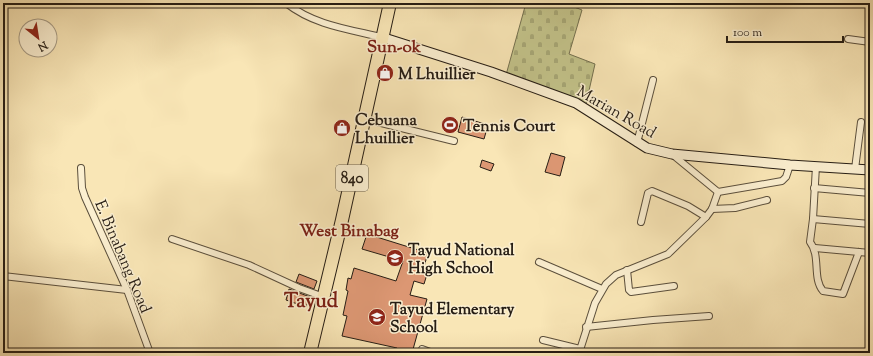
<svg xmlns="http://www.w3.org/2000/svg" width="873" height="356" viewBox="0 0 873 356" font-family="'Sorts Mill Goudy',serif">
<defs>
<pattern id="cemetery-stones" width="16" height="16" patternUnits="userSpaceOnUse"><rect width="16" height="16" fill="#c3c38a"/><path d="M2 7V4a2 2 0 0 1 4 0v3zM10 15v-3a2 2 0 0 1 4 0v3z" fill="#a7a776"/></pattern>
</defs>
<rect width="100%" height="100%" fill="#f9e6b6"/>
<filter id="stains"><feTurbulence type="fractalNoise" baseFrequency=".005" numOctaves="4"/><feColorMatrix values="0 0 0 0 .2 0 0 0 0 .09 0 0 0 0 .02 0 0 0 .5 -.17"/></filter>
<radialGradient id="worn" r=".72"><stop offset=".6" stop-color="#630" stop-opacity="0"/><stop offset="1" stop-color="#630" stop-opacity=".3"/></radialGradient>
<polygon fill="url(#cemetery-stones)" stroke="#74704f" points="526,3 564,3 582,10 569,54 595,64 586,104 506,75"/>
<g fill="#dc9773" stroke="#261d14">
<polygon points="462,117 488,125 484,139 458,132"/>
<polygon points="551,153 565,157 560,176 545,172"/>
<polygon points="482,160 494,164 491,171 480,167"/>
<polygon points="367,234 428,253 423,270 428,271 424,284 414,281 410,295 427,299 412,353 401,353 396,352 397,348 342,336 347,316 343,315 348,291 346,290 348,278 351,279 354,268 396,281 403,261 362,249"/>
<polygon points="299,274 317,281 314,289 296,282"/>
<polygon points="289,289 310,297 306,307 286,300"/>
</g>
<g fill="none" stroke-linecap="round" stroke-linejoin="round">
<defs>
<g id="street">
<path d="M286,3C314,25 347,29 381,37"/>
<polyline points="848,39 870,42"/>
<polyline points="365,119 454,141"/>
<polyline points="637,143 653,80"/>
<polyline points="673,155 718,192 782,181 786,177 790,165"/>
<path d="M816,166L813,219L810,242C821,256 812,278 823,291L843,294L859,252"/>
<polyline points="81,168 82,188 85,197 127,290 150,353"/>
<polyline points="855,169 861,122"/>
<polyline points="814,188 870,193"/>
<polyline points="712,209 735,208 767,200"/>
<polyline points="813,219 870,224"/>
<polyline points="641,222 648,193 652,191 688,206 706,217"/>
<polyline points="172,239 249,265 299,288 324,297"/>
<polyline points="815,248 870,253"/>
<polyline points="539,262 602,289"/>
<polyline points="627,270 629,290 631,292 674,286"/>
<polyline points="3,276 127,290"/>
<polyline points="586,327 653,320 709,316"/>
<polyline points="543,340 580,349"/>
<polyline points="422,349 433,353"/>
<polyline points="579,353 595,303 606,284 616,275 668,254 706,217 712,209 718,192"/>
</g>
<polyline id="secondary" points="381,37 491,72 576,103 647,148 672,154 790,165 870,170"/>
<polyline id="highway" points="310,353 342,220 390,3"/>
</defs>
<use href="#street" stroke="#5b4f3c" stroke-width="8"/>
<use href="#secondary" stroke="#261d14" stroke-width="11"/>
<use href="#highway" stroke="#261d14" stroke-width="14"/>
<use href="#street" stroke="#fbefd0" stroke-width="6"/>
<use href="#secondary" stroke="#fbefd0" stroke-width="9"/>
<use href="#highway" stroke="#f9e6b6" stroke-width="12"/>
</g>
<defs>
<symbol id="shop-disc" viewBox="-11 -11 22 22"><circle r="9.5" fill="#8f2418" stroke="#fbefd0"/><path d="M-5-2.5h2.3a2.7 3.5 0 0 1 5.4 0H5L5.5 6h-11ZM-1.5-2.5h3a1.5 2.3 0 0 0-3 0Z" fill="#fff"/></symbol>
<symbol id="stadium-disc" viewBox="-11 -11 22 22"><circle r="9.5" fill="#8f2418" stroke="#fbefd0"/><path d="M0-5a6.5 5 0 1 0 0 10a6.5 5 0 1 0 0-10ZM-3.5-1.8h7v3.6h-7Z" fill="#fff"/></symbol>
<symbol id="school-disc" viewBox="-11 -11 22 22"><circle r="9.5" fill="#8f2418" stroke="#fbefd0"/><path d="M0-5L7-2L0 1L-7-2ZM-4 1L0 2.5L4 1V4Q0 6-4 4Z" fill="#fff"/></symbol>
</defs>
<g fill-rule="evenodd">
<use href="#shop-disc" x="375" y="63" width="20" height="20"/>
<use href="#stadium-disc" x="440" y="115" width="20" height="20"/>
<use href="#shop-disc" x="332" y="118" width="20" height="20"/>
<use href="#school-disc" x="385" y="248" width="20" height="20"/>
<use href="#school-disc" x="367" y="307" width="20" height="20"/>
</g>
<g text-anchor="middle" stroke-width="3" stroke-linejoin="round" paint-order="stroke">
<rect fill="#fbefd0" stroke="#665c4c" stroke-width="1" x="336" y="165" width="32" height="26" rx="3"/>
<g font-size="15" font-weight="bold" fill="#261d14">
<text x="352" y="183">840</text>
</g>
<g font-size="16" font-weight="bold" fill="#261d14" stroke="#fbefd0" text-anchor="start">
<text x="398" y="79">M Lhuillier</text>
<text x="355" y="125">Cebuana<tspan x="355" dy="18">Lhuillier</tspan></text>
<text x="463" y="131">Tennis Court</text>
<text x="408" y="255">Tayud National<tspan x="408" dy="18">High School</tspan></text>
<text x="390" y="314">Tayud Elementary<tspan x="390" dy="18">School</tspan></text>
</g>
<g font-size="16" fill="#261d14" stroke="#fbefd0">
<text transform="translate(617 111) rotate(30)" y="6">Marian Road</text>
<text transform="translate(124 256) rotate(67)" y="6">E. Binabang Road</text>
</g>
<g font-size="17" font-weight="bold" fill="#7a1f14" stroke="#fbefd0">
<text x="394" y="52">Sun-ok</text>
<text x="349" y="236">West Binabag</text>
</g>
<g font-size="20" font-weight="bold" fill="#7a1f14" stroke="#fbefd0">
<text x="311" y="307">Tayud</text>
</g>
</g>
<rect width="873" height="356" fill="none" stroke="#f9e6b6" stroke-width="16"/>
<rect x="4" y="4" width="865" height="348" fill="none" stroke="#261d14" stroke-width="2"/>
<rect x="8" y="8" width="857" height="340" fill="none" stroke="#261d14"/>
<g transform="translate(38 38) rotate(150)"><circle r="19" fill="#fbefd0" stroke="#a69b85"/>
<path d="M0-3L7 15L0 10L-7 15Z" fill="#8f2418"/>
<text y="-6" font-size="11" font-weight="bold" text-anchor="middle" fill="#261d14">N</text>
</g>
<path d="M727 36v6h116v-6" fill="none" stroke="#261d14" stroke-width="2"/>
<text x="733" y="36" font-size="12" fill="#261d14" stroke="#fbefd0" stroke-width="3" paint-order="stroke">100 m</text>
<rect width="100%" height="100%" filter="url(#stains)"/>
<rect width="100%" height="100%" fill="url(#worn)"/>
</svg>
